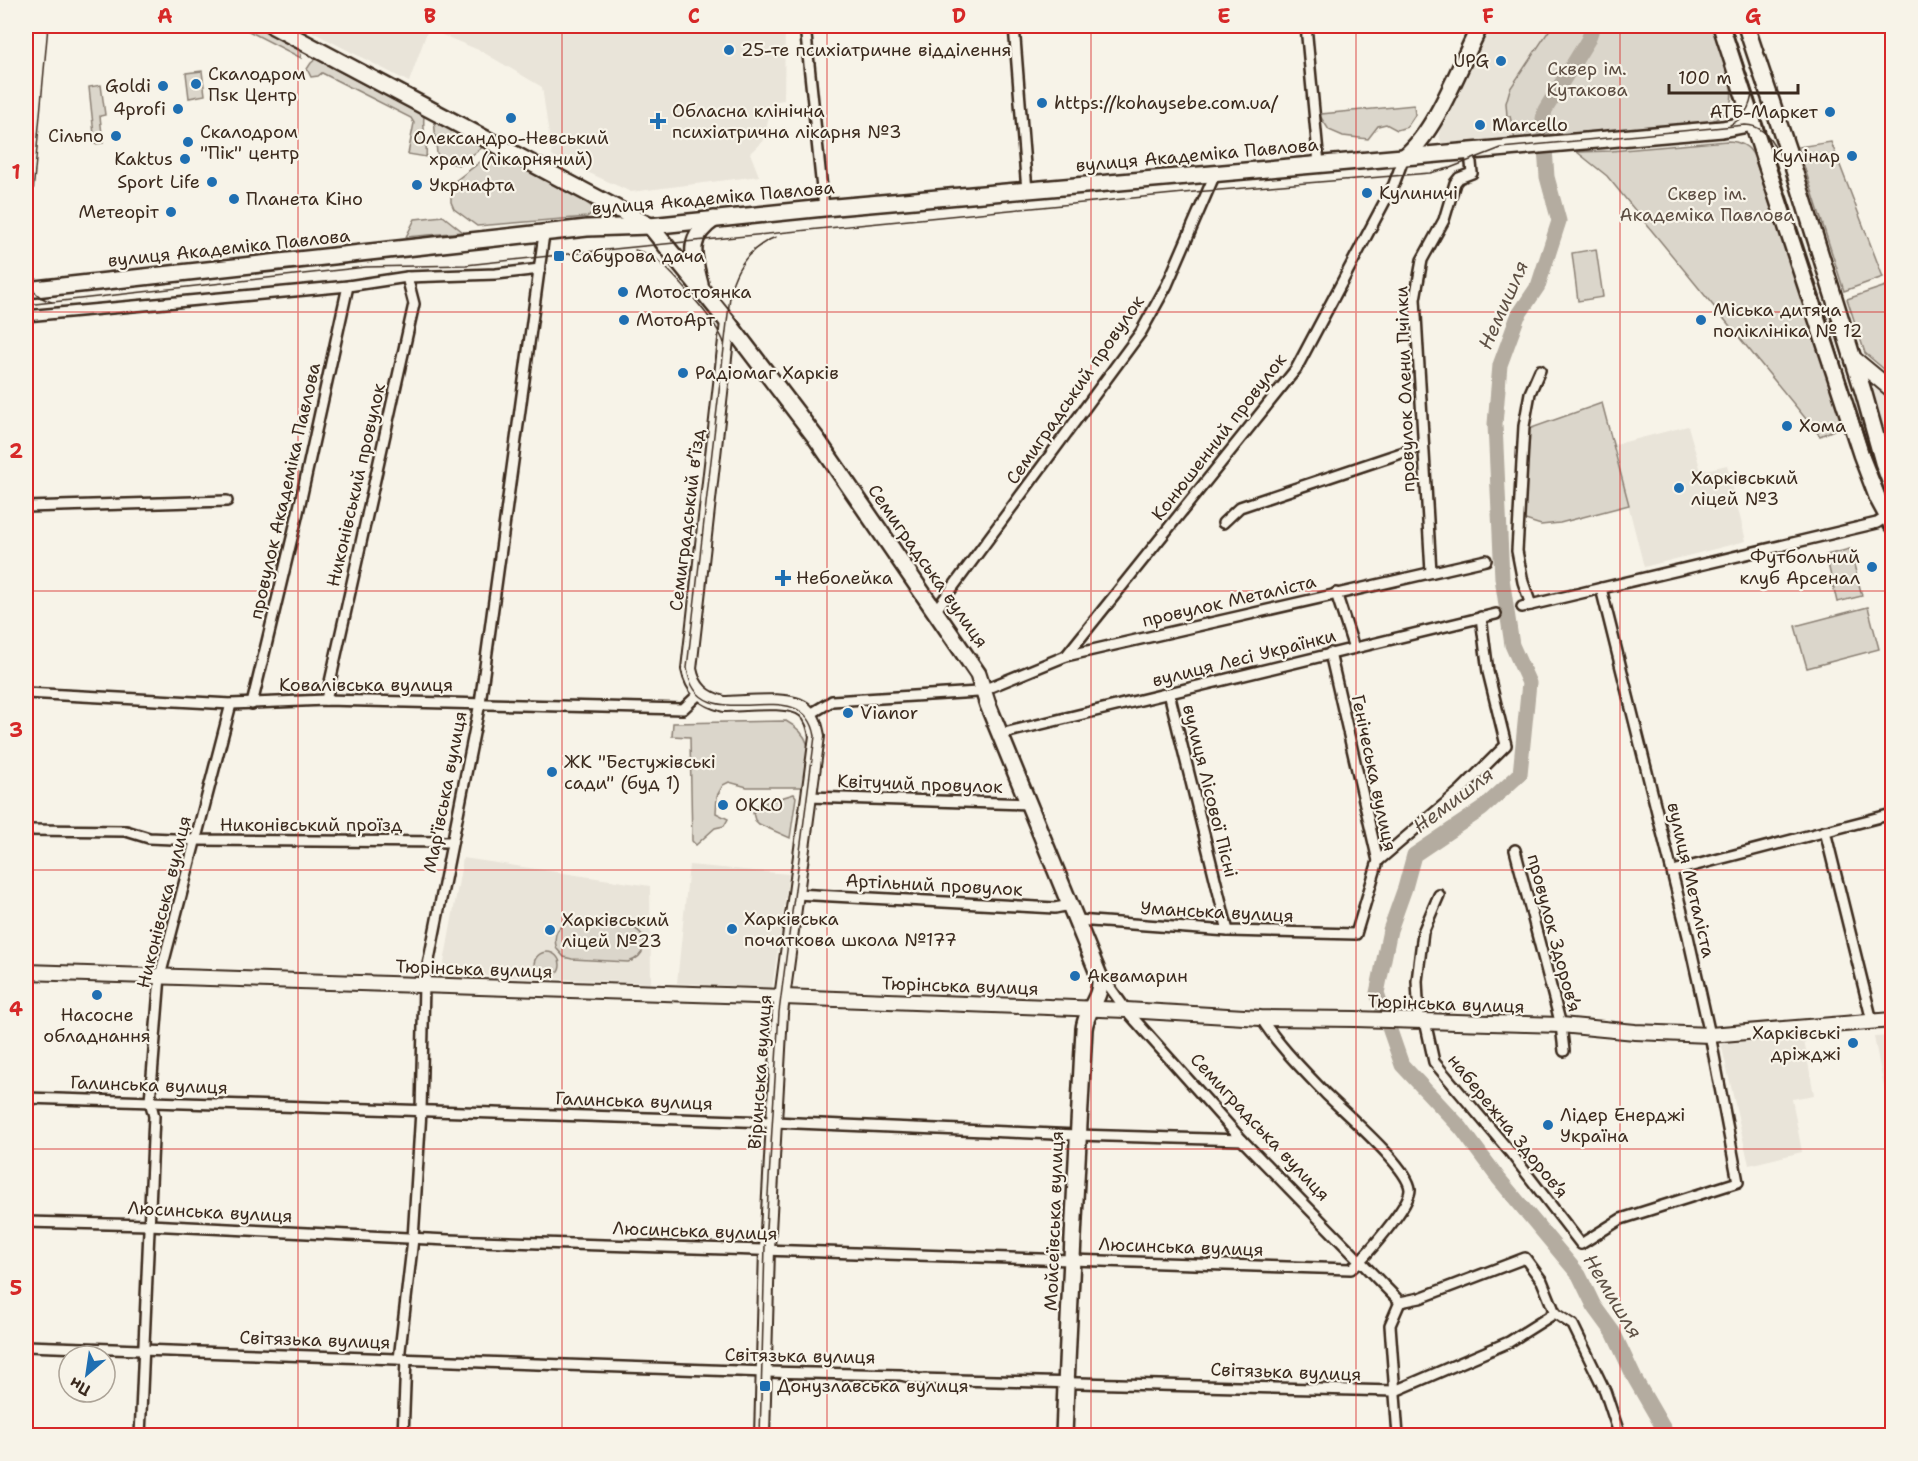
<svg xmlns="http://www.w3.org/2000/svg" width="1918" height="1461" viewBox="0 0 1918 1461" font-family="'Shantell Sans',sans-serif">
<rect width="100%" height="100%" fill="#f7f3e8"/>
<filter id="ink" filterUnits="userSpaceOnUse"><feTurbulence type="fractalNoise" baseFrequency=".0167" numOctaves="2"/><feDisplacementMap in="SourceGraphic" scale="12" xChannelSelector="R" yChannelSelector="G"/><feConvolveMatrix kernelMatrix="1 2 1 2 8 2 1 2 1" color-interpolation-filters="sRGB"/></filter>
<g filter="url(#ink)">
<g fill="#e9e4d9">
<polygon points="301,26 785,26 784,100 772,102 764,140 750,153 759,176 631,192 552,156 542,87 481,51 428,29 409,82"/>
<polygon points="1490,26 1552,26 1510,89 1506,103 1515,140 1448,147 1441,142 1439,135 1440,128"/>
<polygon points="1869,26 1892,26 1892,68 1884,67 1883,31"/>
<polygon points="1875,387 1892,400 1892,461 1874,391"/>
<polygon points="1688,426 1701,471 1727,465 1746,541 1644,567 1613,445"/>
<polygon points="463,858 650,886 651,983 442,974"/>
<polygon points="689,865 789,874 772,988 677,983"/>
<polygon points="1803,1035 1814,1095 1792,1099 1802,1152 1749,1165 1721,1043"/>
<polygon points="1892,1036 1892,1127 1874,1037"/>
</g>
<g fill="#dbd6cb" stroke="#8b8074" stroke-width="1.5">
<polygon points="239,26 255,26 300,50 301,58"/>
<path d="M1552,26H1713C1717,38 1721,50 1724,62C1733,89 1741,114 1705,123L1526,137L1525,139L1515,140L1510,116H1507L1506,103L1510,89Z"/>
<path d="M316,59L424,116C422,131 428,143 426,157L408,154L414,123L411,118L322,73L318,76L311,77L307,69L311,63Z"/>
<polygon points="202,71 205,95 189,98 186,73"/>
<polygon points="101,85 105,115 100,116 103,143 95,144 89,87"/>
<polygon points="1414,105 1415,115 1407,127 1397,130 1386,124 1378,126 1368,139 1343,136 1329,130 1320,116 1321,114"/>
<polygon points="434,119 484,146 459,165 446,162 437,154"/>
<path d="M1727,141C1739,141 1750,146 1754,157L1845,425L1820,436L1607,176L1577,152L1611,151Z"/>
<polygon points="1831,142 1883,277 1844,291 1798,147"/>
<polygon points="492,153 576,195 592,207 592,213 587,217 477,226 454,209 451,202 451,191 454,182"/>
<polygon points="443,216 463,232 406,237 415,219"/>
<polygon points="1596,249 1603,297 1578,301 1572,253"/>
<polygon points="1886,286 1892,304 1892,376 1865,353 1847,299"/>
<polygon points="1602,403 1629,505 1560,523 1541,525 1519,518 1523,431"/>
<polygon points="1850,549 1862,596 1837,602 1826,555"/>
<polygon points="1868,607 1879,649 1807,668 1795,626"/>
<path d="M786,721C817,738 808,757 806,787H747L729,782L723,785L717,796L716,813L728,819L724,826L715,828L696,845L692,841L690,737L672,736L673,723Z"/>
<polygon points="794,794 796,797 790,838 759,824 755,820 753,813 758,805"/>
<path d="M573,921C592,922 649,917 644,947C642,955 636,960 628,962L572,959L564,957L557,949C552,935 558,923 573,921Z"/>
<circle cx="547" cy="965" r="13"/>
</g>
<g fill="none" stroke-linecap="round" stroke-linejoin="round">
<polyline stroke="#b4aca0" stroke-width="15" points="1593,26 1588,40 1545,110 1543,119 1547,177 1559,221 1538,286 1518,316 1500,365 1495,424 1502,578 1512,645 1529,683 1520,774 1482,809 1414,855 1405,888 1390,930 1377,993 1402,1065 1461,1128 1499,1179 1579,1275 1594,1306 1613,1332 1635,1379 1668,1436"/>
<defs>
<g id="minor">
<polyline points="805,26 824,208"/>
<polyline points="1014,26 1027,191"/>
<polyline points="1306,26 1319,164"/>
<polyline points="26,316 348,286 407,277 496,274 540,269"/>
<polyline points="26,507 227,501"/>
<polyline points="1223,523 1240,507 1422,446"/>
<polyline points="1431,572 1415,299 1422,260 1444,220 1455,183 1459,178 1472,173 1470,152"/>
<polyline points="1336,593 1354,648"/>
<polyline points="1531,605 1523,582 1517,551 1524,426 1530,393 1540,370"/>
<polyline points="1522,607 1877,523 1891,514"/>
<polyline points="936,610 1141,332 1167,285 1215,174"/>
<polyline points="1066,656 1296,369 1394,184 1404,157"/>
<polyline points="26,693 231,704 326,700 683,709 700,693"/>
<polyline points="1169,693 1228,931"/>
<polyline points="326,700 414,304 407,277"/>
<polyline points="252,704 297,517 348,286"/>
<polyline points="809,715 832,701 978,692 1066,656 1486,560"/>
<polyline points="1000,734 1496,614"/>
<polyline points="809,797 1029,804"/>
<polyline points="26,830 126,831 149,838 196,840 452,842"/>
<polyline points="1825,831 1872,1021"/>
<polyline points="1515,850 1561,1025 1564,1051"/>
<polyline points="1378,861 1461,790 1506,745 1488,672 1481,617"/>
<polyline points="1673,871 1892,814"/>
<polyline points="796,894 1055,908 1070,905"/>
<polyline points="1077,920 1228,931 1356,934 1378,861 1330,653"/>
<polyline points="1102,976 1126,1010 1242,1140 1400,1302"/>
<polyline points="1419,1021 1417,981 1423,932 1439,895"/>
<polyline points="1425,1021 1434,1062 1510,1152 1581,1244 1621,1219 1738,1182 1710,1035 1688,936 1601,588"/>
<polyline points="26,1098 774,1122 1077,1135 1242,1140"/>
<path d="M26,1222L149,1225L448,1240L1351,1269C1364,1258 1411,1205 1410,1189C1408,1166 1341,1110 1323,1091C1301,1068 1278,1045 1261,1018"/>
<polyline points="1400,1302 1420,1298 1525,1258 1542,1281 1555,1313 1573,1325 1605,1391 1620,1436"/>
<polyline points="26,1346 766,1372 901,1375 918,1379 1395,1391 1509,1342 1555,1313"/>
<polyline points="399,1359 413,1239 421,1111 424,985 480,703 544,234"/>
<polyline points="140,1436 154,1116 150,1101 160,976 231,704"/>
<polyline points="403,1436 406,1359"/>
<polyline points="1398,1436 1390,1325 1400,1302"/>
</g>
<g id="secondary">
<path d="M728,322L689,669C693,689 704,699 724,704C744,704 789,697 805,710C813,717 815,726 817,736L780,1013L767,1249L762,1436"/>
<polyline points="1851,356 1892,390"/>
<polyline points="26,972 784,997 1126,1010 1261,1018 1355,1019 1561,1025 1635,1032 1710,1035 1892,1020"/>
</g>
<g id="primary">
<path d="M273,26L650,226L727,321L816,438L978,674L988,705L1100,978C1102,998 1086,1009 1084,1029C1077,1165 1069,1300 1064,1436"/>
<polyline points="1721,26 1861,454 1878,499 1892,525"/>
<polyline points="1746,26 1790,157 1864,394 1883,462 1892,486"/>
<path d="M1404,157C1437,131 1460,64 1480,26"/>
<path d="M700,284C693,255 686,238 714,219"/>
<polyline points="26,290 587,228 650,226 824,208 1722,129 1753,123"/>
</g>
</defs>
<use href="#minor" stroke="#3b2a1e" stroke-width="14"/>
<use href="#secondary" stroke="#3b2a1e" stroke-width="18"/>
<use href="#primary" stroke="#3b2a1e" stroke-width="20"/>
<use href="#minor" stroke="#f7f3e8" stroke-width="9"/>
<use href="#secondary" stroke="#f7f3e8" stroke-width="14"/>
<use href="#primary" stroke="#f7f3e8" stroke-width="15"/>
<g stroke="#3b2a1e" stroke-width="1.5">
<polyline points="1731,26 1822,302 1870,457 1892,512"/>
<path d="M1730,125C1744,118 1751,107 1752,92"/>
<path d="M635,250C642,252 650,254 656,259C673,273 718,323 724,343"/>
<polyline points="26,270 48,26"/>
<path d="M26,274C29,288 37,298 52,302"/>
<path d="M26,305L366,267L466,265L624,248L1194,192L1430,173L1450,168L1501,148L1745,125C1759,125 1770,135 1775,148"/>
<path d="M760,1436L765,1245L779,1012L815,736C803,667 697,745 687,668L731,288C738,264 752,246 776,237"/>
</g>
</g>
</g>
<path fill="none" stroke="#d62828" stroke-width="1.5" stroke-opacity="0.55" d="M298,26V1436M562,26V1436M827,26V1436M1091,26V1436M1356,26V1436M1620,26V1436M26,312H1892M26,591H1892M26,870H1892M26,1149H1892"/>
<g fill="#1f6fb2" stroke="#f7f3e8" stroke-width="2">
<circle cx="729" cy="50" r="6"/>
<circle cx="1501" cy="61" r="6"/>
<circle cx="196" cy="84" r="6"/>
<circle cx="163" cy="86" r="6"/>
<circle cx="1042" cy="103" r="6"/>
<circle cx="178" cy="109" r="6"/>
<circle cx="1830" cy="112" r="6"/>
<circle cx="511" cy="118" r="6"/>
<path d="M655 112h6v6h6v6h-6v6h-6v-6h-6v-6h6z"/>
<circle cx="1480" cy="125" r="6"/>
<circle cx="116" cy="136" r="6"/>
<circle cx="188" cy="142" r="6"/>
<circle cx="1852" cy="156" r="6"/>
<circle cx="185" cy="159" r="6"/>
<circle cx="212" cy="182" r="6"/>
<circle cx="417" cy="185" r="6"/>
<circle cx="1367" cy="193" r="6"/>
<circle cx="234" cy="199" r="6"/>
<circle cx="171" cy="212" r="6"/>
<rect x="553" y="250" width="12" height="12" rx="3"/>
<circle cx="623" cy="292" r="6"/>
<circle cx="624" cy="320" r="6"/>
<circle cx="1701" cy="320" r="6"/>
<circle cx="683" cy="373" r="6"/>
<circle cx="1787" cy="426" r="6"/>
<circle cx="1679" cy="488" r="6"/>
<circle cx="1872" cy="567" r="6"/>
<path d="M780 569h6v6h6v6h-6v6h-6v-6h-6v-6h6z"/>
<circle cx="848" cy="713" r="6"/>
<circle cx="552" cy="772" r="6"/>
<circle cx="723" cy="805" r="6"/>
<circle cx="732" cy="929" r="6"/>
<circle cx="550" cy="930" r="6"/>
<circle cx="1075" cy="976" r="6"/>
<circle cx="97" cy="995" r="6"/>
<circle cx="1853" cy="1043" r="6"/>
<circle cx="1548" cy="1125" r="6"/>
<rect x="759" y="1380" width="12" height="12" rx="3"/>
</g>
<g text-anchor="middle" stroke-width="4.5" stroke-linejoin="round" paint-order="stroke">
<g font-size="18" fill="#3b2a1e" stroke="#f7f3e8" text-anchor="start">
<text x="741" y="56">25-те психіатричне відділення</text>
<text x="1489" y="67" text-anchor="end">UPG</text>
<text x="208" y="80">Скалодром<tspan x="208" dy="21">Пsк Центр</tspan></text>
<text x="151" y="92" text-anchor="end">Goldi</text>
<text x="1054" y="109">https://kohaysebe.com.ua/</text>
<text x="166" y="115" text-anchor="end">4profi</text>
<text x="672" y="117">Обласна клінічна<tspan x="672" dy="21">психіатрична лікарня №3</tspan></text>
<text x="1818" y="118" text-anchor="end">АТБ-Маркет</text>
<text x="1492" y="131">Marcello</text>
<text x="200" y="138">Скалодром<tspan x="200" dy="21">"Пік" центр</tspan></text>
<text x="104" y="142" text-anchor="end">Сільпо</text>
<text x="511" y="144" text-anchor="middle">Олександро-Невський<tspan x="511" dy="21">храм (лікарняний)</tspan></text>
<text x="1840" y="162" text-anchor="end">Кулінар</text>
<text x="173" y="165" text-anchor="end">Kaktus</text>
<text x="200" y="188" text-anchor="end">Sport Life</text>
<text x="429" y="191">Укрнафта</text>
<text x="1379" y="199">Кулиничі</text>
<text x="246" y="205">Планета Кіно</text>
<text x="159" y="218" text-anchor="end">Метеоріт</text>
<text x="571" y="262">Сабурова дача</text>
<text x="635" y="298">Мотостоянка</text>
<text x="1713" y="316">Міська дитяча<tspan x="1713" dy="21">поліклініка № 12</tspan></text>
<text x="636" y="326">МотоАрт</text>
<text x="695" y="379">Радіомаг Харків</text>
<text x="1799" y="432">Хома</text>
<text x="1691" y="484">Харківський<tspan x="1691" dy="21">ліцей №3</tspan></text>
<text x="1860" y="563" text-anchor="end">Футбольний<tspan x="1860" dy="21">клуб Арсенал</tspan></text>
<text x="796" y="584">Неболейка</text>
<text x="860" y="719">Vianor</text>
<text x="564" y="768">ЖК "Бестужівські<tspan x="564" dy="21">сади" (буд 1)</tspan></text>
<text x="735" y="811">ОККО</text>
<text x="744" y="925">Харківська<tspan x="744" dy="21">початкова школа №177</tspan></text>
<text x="562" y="926">Харківський<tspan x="562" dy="21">ліцей №23</tspan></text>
<text x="1087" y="982">Аквамарин</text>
<text x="97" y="1021" text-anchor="middle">Насосне<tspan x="97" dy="21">обладнання</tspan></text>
<text x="1841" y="1039" text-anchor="end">Харківські<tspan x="1841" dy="21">дріжджі</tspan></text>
<text x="1560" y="1121">Лідер Енерджі<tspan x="1560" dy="21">Україна</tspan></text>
<text x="777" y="1392">Донузлавська вулиця</text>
</g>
<g font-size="18" fill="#5b4c41" stroke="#f7f3e8">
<text x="1587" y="75">Сквер ім.<tspan x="1587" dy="21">Кутакова</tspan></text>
<text x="1707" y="200">Сквер ім.<tspan x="1707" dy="21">Академіка Павлова</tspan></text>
</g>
<g font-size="18" fill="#3b2a1e" stroke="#f7f3e8">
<text transform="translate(1197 155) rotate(-5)" y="6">вулиця Академіка Павлова</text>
<text transform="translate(713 198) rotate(-5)" y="6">вулиця Академіка Павлова</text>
<text transform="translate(229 248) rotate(-6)" y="6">вулиця Академіка Павлова</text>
<text transform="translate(1405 389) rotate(-92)" y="6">провулок Олени Пчілки</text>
<text transform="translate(1075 390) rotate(-55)" y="6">Семиградський провулок</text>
<text transform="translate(1219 437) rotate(-52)" y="6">Конюшенний провулок</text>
<text transform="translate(356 485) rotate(-77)" y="6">Никонівський провулок</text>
<text transform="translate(285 491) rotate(-77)" y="6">провулок Академіка Павлова</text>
<text transform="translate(687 520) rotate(-83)" y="6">Семиградський в’їзд</text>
<text transform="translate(928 566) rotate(55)" y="6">Семиградська вулиця</text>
<text transform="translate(1229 601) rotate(-13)" y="6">провулок Металіста</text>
<text transform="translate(1244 658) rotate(-14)" y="6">вулиця Лесі Українки</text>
<text x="366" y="691">Ковалівська вулиця</text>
<text transform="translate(1374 773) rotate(78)" y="6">Генічеська вулиця</text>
<text transform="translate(920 784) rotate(2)" y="6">Квітучий провулок</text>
<text transform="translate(1210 791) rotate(76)" y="6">вулиця Лісової Пісні</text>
<text transform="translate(445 792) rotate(-79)" y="6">Мар'ївська вулиця</text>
<text x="311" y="831">Никонівський проїзд</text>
<text transform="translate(1691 880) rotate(77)" y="6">вулиця Металіста</text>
<text transform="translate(934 885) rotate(3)" y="6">Артільний провулок</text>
<text transform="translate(164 902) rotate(-76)" y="6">Никонівська вулиця</text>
<text transform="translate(1217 912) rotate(3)" y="6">Уманська вулиця</text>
<text transform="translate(1554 933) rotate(75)" y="6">провулок Здоров’я</text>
<text transform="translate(474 969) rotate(2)" y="6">Тюрінська вулиця</text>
<text transform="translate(960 986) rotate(2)" y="6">Тюрінська вулиця</text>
<text transform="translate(1446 1004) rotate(2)" y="6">Тюрінська вулиця</text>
<text transform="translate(760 1072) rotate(-86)" y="6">Віринська вулиця</text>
<text transform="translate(149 1085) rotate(2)" y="6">Галинська вулиця</text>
<text transform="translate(634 1101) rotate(2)" y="6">Галинська вулиця</text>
<text transform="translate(1508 1126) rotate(51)" y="6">набережна Здоров’я</text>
<text transform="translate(1260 1127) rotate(47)" y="6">Семиградська вулиця</text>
<text transform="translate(210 1212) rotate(3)" y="6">Люсинська вулиця</text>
<text transform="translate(1054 1221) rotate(-88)" y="6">Мойсеївська вулиця</text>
<text transform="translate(695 1231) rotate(2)" y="6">Люсинська вулиця</text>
<text transform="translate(1181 1247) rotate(2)" y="6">Люсинська вулиця</text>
<text transform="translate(315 1340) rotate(2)" y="6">Світязька вулиця</text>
<text transform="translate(800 1356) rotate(1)" y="6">Світязька вулиця</text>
<text transform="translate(1286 1372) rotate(2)" y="6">Світязька вулиця</text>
</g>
<g font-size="20" font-style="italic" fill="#5f5145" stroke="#f7f3e8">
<text transform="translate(1503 305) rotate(-66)" y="7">Немишля</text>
<text transform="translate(1453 800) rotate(-37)" y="7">Немишля</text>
<text transform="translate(1613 1296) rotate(59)" y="7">Немишля</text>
</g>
</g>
<rect width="1918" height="1461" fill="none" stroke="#f7f3e8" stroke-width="66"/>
<g transform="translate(87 1374) rotate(209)"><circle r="28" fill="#f7f3e8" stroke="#aca397" stroke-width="1.5"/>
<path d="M0-4.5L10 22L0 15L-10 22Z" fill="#1f6fb2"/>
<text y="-9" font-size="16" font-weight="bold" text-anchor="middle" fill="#3b2a1e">Пн</text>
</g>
<path d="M1669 84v9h129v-9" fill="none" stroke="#3b2a1e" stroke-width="3"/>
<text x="1678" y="84" font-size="18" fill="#3b2a1e" stroke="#f7f3e8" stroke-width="4.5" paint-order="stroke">100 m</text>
<rect x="33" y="33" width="1852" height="1395" fill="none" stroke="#d62828" stroke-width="2"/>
<g font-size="20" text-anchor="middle" font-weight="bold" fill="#d62828">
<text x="165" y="23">A</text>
<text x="430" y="23">B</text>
<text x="694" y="23">C</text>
<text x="959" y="23">D</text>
<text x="1224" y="23">E</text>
<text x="1488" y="23">F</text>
<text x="1753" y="23">G</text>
<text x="16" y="179">1</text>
<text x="16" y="458">2</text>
<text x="16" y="737">3</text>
<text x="16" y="1016">4</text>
<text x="16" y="1295">5</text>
</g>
</svg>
